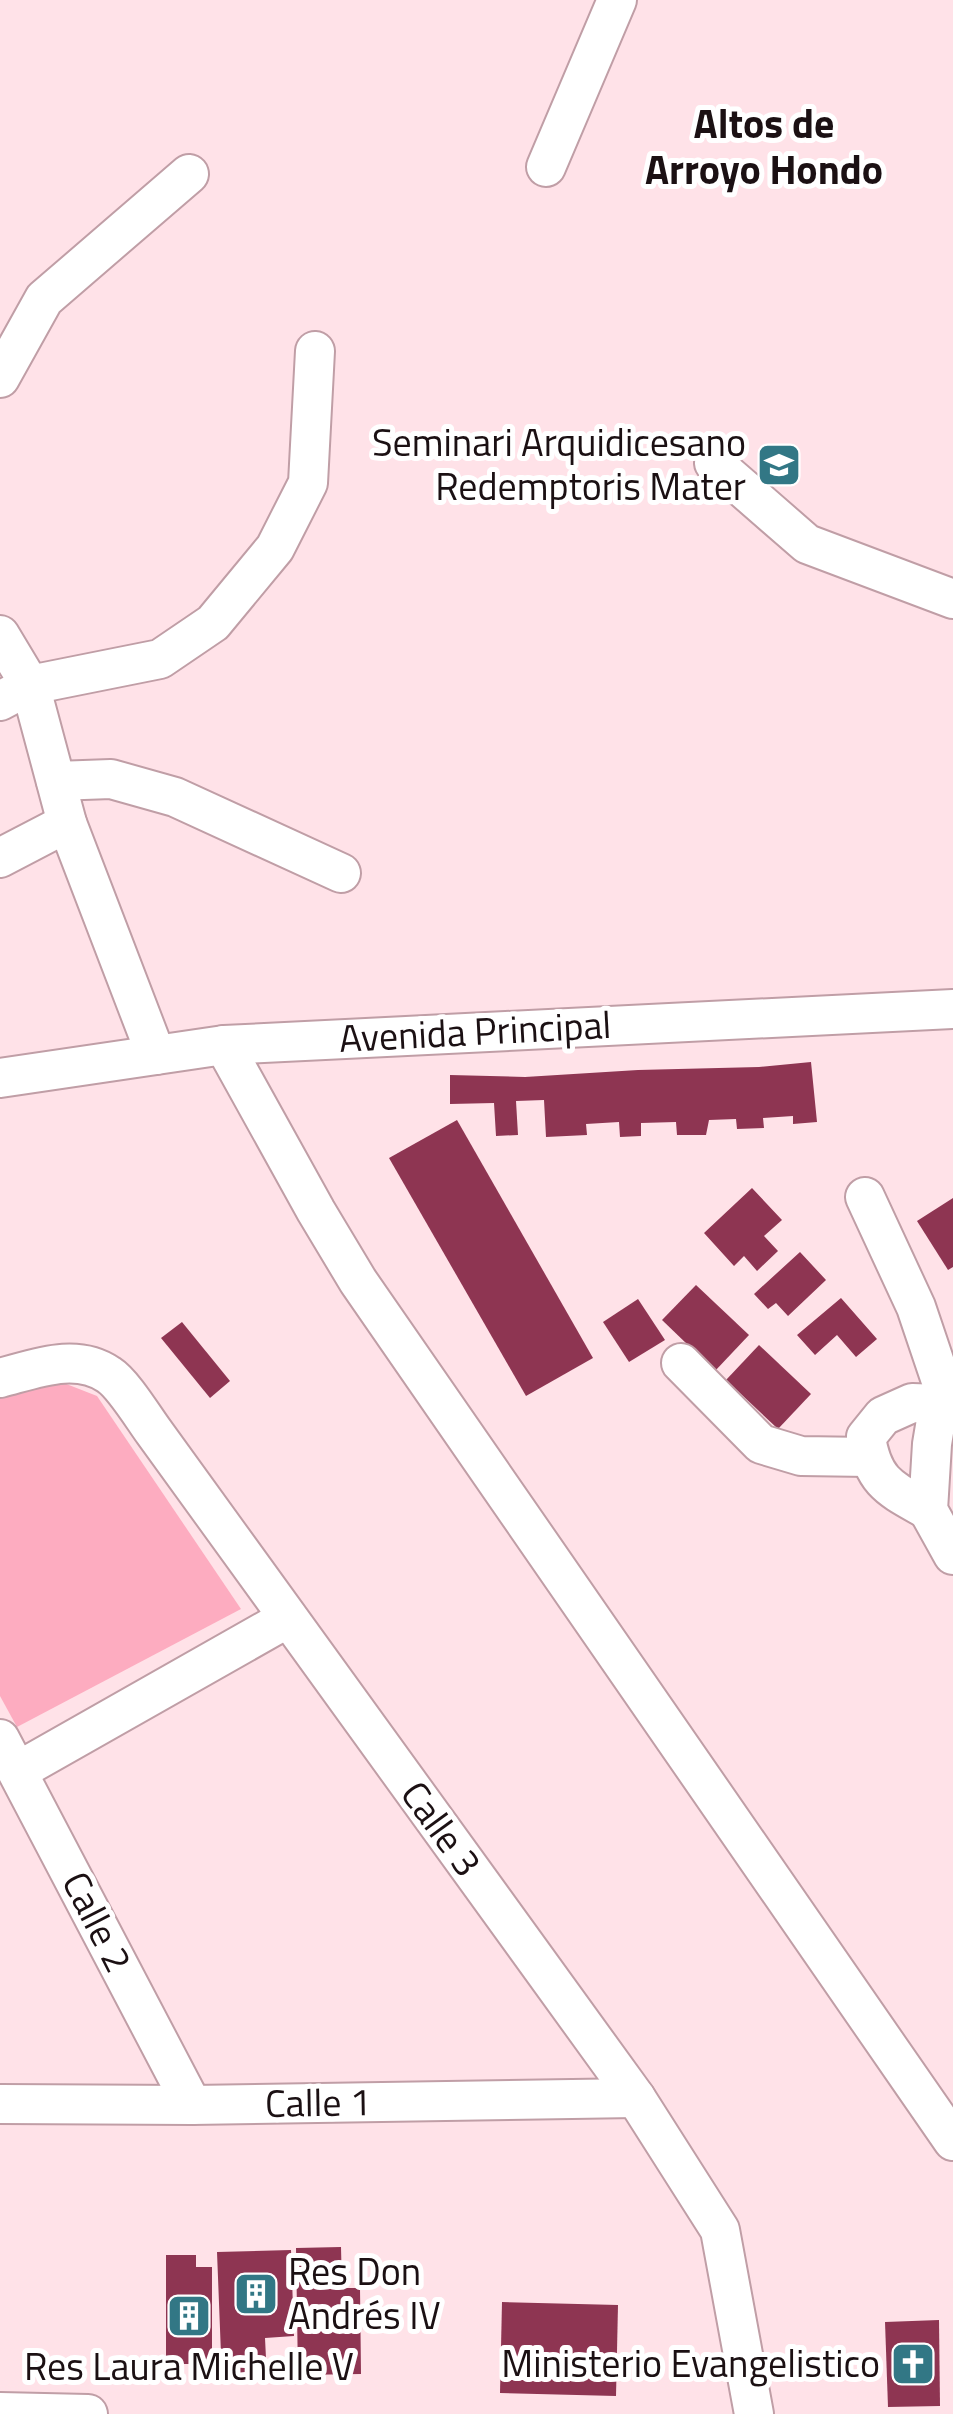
<svg xmlns="http://www.w3.org/2000/svg" width="953" height="2414" viewBox="0 0 953 2414" font-family="'Titillium Web',sans-serif">
<rect width="100%" height="100%" fill="#ffe2e8"/>
<polygon fill="#fdacc0" points="51,1378 97,1396 241,1609 17,1727 0,1696 0,1393"/>
<g fill="#8e3552">
<polygon points="811,1062 817,1122 793,1124 793,1116 763,1118 764,1128 737,1129 736,1119 709,1120 706,1135 677,1135 676,1122 641,1123 641,1136 620,1137 619,1122 586,1124 587,1135 546,1137 544,1100 516,1101 518,1135 496,1136 494,1103 450,1104 450,1075 525,1077 638,1070 759,1067"/>
<polygon points="457,1120 593,1358 526,1396 389,1158"/>
<polygon points="752,1188 782,1220 764,1236 778,1251 757,1271 744,1256 734,1266 704,1233"/>
<polygon points="953,1198 953,1267 948,1270 917,1221"/>
<polygon points="800,1252 826,1280 788,1316 776,1303 768,1309 754,1294"/>
<polygon points="696,1285 749,1335 715,1371 662,1320"/>
<polygon points="841,1298 877,1339 856,1357 837,1335 815,1355 797,1335"/>
<polygon points="638,1299 665,1340 629,1362 603,1322"/>
<polygon points="182,1322 230,1381 210,1398 161,1338"/>
<polygon points="759,1345 811,1394 778,1429 726,1380"/>
<polygon points="341,2247 342,2288 360,2288 361,2374 298,2375 296,2248"/>
<polygon points="291,2250 294,2336 265,2338 267,2379 222,2380 217,2252"/>
<polygon points="166,2255 196,2255 196,2267 212,2267 212,2364 166,2364"/>
<polygon points="502,2302 618,2305 616,2396 500,2393"/>
<polygon points="939,2320 940,2406 888,2407 885,2322"/>
</g>
<g fill="none" stroke-linecap="round" stroke-linejoin="round">
<defs>
<g id="minor">
<polyline points="546,167 617,0"/>
<polyline points="0,378 44,299 189,174"/>
<polyline points="714,463 807,544 953,599"/>
<polyline points="0,635 30,685 67,823 156,1055"/>
<polyline points="0,701 30,685 160,659 213,623 275,548 308,483 315,351"/>
<polyline points="56,781 111,779 175,797 341,873"/>
<polyline points="0,858 67,823"/>
<polyline points="224,1045 316,1211 358,1281 953,2141"/>
<polyline points="0,1078 224,1045 953,1009"/>
<polyline points="865,1197 916,1307 942,1384 932,1444 928,1510 953,1555"/>
<polyline points="681,1363 761,1444 801,1456 869,1457"/>
<path d="M0,1378C35,1369 76,1352 109,1375C123,1384 143,1417 154,1432L636,2098L720,2230L754,2414"/>
<path d="M928,1510C891,1489 873,1483 866,1437L883,1416L912,1403L939,1404"/>
<polyline points="0,1739 192,2105"/>
<polyline points="18,1771 288,1618"/>
<polyline points="0,2104 192,2105 636,2098"/>
<polyline points="0,2412 88,2414"/>
</g>
</defs>
<use href="#minor" stroke="#c09ea6" stroke-width="42"/>
<use href="#minor" stroke="#fff" stroke-width="38"/>
</g>
<defs>
<symbol id="school-square" viewBox="-11 -11 22 22"><rect x="-9" y="-9" width="18" height="18" rx="4" fill="#327785" stroke="#fff"/><path d="M0-5L7-2L0 1L-7-2ZM-4 1L0 2.5L4 1V4Q0 6-4 4Z" fill="#fff"/></symbol>
<symbol id="building-square" viewBox="-11 -11 22 22"><rect x="-9" y="-9" width="18" height="18" rx="4" fill="#327785" stroke="#fff"/><path d="M-4-6H4V6H1V3H-1V6H-4ZM-2.5-4.3h1.7v1.8h-1.7ZM.8-4.3h1.7v1.8H.8ZM-2.5-1h1.7V.8h-1.7ZM.8-1h1.7V.8H.8Z" fill="#fff"/></symbol>
<symbol id="church-square" viewBox="-11 -11 22 22"><rect x="-9" y="-9" width="18" height="18" rx="4" fill="#327785" stroke="#fff"/><path d="M-1.2-6h2.4v3.5h3.3v2.4h-3.3V6h-2.4V-.1h-3.3v-2.4h3.3Z" fill="#fff"/></symbol>
</defs>
<g fill-rule="evenodd">
<use href="#school-square" x="754" y="440" width="50" height="50"/>
<use href="#building-square" x="231" y="2269" width="50" height="50"/>
<use href="#building-square" x="164" y="2291" width="50" height="50"/>
<use href="#church-square" x="888" y="2339" width="50" height="50"/>
</g>
<g text-anchor="middle" stroke-width="10" stroke-linejoin="round" paint-order="stroke">
<g font-size="38" fill="#1b1013" stroke="#fff" text-anchor="end">
<text x="746" y="456">Seminari Arquidicesano<tspan x="746" dy="44">Redemptoris Mater</tspan></text>
<text x="288" y="2285" text-anchor="start">Res Don<tspan x="288" dy="44">Andrés IV</tspan></text>
<text x="880" y="2377">Ministerio Evangelistico</text>
<text x="189" y="2380" text-anchor="middle">Res Laura Michelle V</text>
</g>
<g font-size="38" fill="#1b1013" stroke="#fff">
<text transform="translate(475 1032) rotate(-3)" y="13">Avenida Principal</text>
<text transform="translate(441 1829) rotate(54)" y="13">Calle 3</text>
<text transform="translate(97 1922) rotate(63)" y="13">Calle 2</text>
<text transform="translate(318 2103) rotate(-1)" y="13">Calle 1</text>
</g>
<g font-size="40" font-weight="bold" fill="#1b1013" stroke="#fff">
<text x="764" y="138">Altos de<tspan x="764" dy="46">Arroyo Hondo</tspan></text>
</g>
</g>
</svg>
